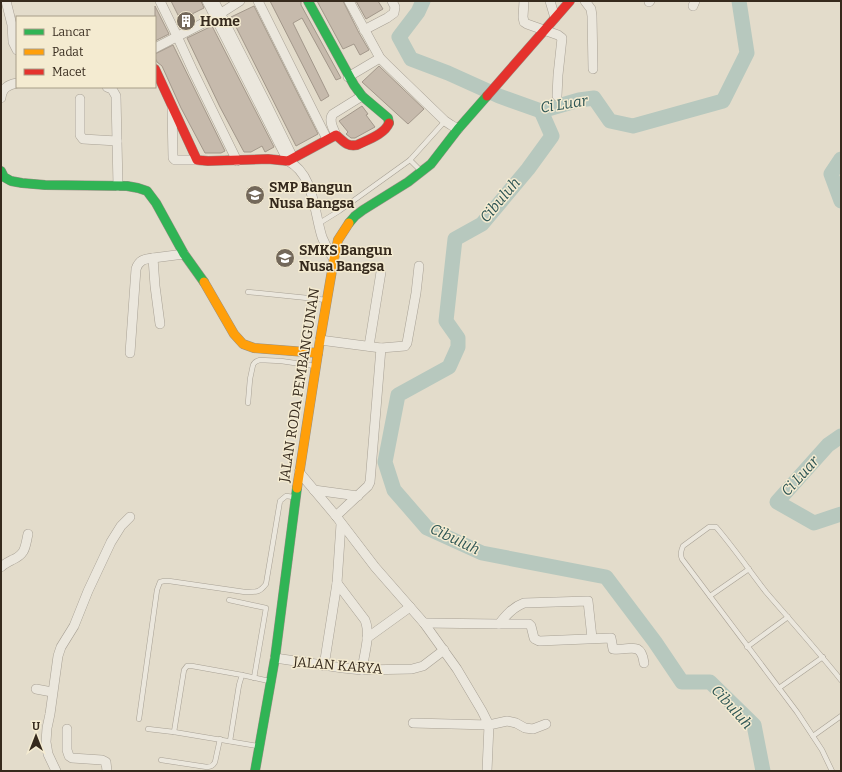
<svg xmlns="http://www.w3.org/2000/svg" width="842" height="772" viewBox="0 0 842 772" font-family="Bitter,serif">
<rect width="100%" height="100%" fill="#e3dccb"/>
<g fill="none" stroke-linecap="round" stroke-linejoin="round">
<g stroke="#b7c8be" stroke-width="15">
<polyline points="423,1 418,12 399,37 411,59 448,73 499,96 541,111 579,100 594,98 610,121 633,126 723,101 747,53 739,1"/>
<polyline points="541,111 552,136 528,169 482,224 455,239 446,321 458,338 458,347 449,367 398,395 385,462 394,490 427,528 482,553 606,577 655,642 682,682 710,682 754,725 763,771"/>
<polyline points="841,159 831,174 841,201"/>
<polyline points="841,436 828,445 777,502 814,523 841,514"/>
</g>
</g>
<g fill="#c6baac" stroke="#a3988b">
<polygon points="171,1 201,1 204,8 190,15 193,22 182,27 177,18 179,17"/>
<polygon points="270,1 301,1 301,5 341,78 336,80 302,18 293,23 329,96 321,101"/>
<polygon points="317,1 343,1 359,33 369,50 360,55 354,44 343,49"/>
<polygon points="356,1 378,1 383,9 366,19"/>
<polygon points="155,6 169,34 155,41"/>
<polygon points="254,6 318,134 296,146 231,17"/>
<polygon points="212,26 274,147 265,152 262,146 251,152 244,152 220,107 187,38"/>
<polygon points="173,45 225,151 221,153 205,153 181,108 162,66 157,62 155,58 155,54"/>
<polygon points="379,66 424,109 408,124 362,82"/>
<polygon points="362,106 368,114 366,115 375,127 355,138 351,138 346,134 348,132 339,121"/>
</g>
<g fill="none" stroke-linecap="round" stroke-linejoin="round">
<defs>
<g id="lane">
<polyline points="410,160 421,171"/>
<polyline points="318,224 339,211 410,160 445,121"/>
<polyline points="248,292 327,300"/>
<path d="M248,403L250,379L253,365C254,362 256,361 260,360L281,361L315,366"/>
<polyline points="710,596 749,569"/>
<polyline points="229,600 266,608 254,678"/>
<polyline points="747,647 788,617"/>
<polyline points="242,675 269,681"/>
<polyline points="779,688 823,657"/>
<path d="M139,719L157,590L160,582L164,581H169L245,592C256,592 259,593 266,584L280,501L286,496L294,497"/>
<polyline points="148,729 174,732 258,746"/>
<polyline points="174,732 184,670 187,666 192,666 242,675 239,685 230,741"/>
<polyline points="813,736 841,716"/>
<path d="M161,760L207,767C211,767 213,766 215,762L220,739"/>
<path d="M832,771L822,750L797,712L682,559C680,554 681,551 683,546L709,527H716C734,548 749,570 766,592C791,621 817,650 841,680"/>
</g>
<g id="street">
<polyline points="6,1 12,25 13,42 17,50"/>
<polyline points="160,1 177,36 193,71 237,161"/>
<path d="M207,1L288,161C314,174 314,212 322,237C325,245 329,252 334,259"/>
<polyline points="214,1 267,105 293,158"/>
<polyline points="258,1 327,139"/>
<polyline points="349,1 380,58 388,66 445,121 451,125 458,129"/>
<polyline points="524,1 523,17 524,22 527,24 558,35 562,38 558,75 557,96"/>
<polyline points="550,1 555,18"/>
<polyline points="585,1 591,9 592,16 593,69"/>
<polyline points="649,2 650,1"/>
<polyline points="693,6 695,1"/>
<polyline points="364,30 387,18 394,13 395,7 392,1"/>
<polyline points="155,48 215,17 240,1"/>
<polyline points="348,77 380,58"/>
<polyline points="107,87 112,89 116,96 118,186"/>
<path d="M1,98C2,88 8,85 17,83"/>
<polyline points="80,99 80,135 83,139 117,141"/>
<polyline points="172,108 173,158 175,160 197,160"/>
<path d="M336,135C333,128 328,120 333,114L362,96"/>
<polyline points="160,324 155,286 153,258 184,254"/>
<polyline points="320,340 381,348 405,346 407,343 416,293 419,266"/>
<polyline points="369,346 381,272"/>
<path d="M130,353L136,269C139,260 144,259 153,258"/>
<polyline points="299,472 336,516 375,567 424,623 457,669 482,711 489,725 413,723"/>
<polyline points="314,490 358,496"/>
<polyline points="336,516 368,486 370,482 381,348"/>
<path d="M1,567C4,564 8,562 12,560C26,554 25,547 28,534"/>
<path d="M337,583L365,620C371,635 364,654 362,670"/>
<path d="M424,623L499,624C506,615 513,607 524,603L588,601L592,638"/>
<path d="M499,624H529L531,626L534,638L535,639L539,641L611,638L613,649C629,651 641,640 644,663"/>
<polyline points="367,638 410,607"/>
<polyline points="275,658 343,668 362,670 412,669 423,666 444,650"/>
<polyline points="324,666 337,583 341,524"/>
<polyline points="36,689 52,692"/>
<polyline points="67,729 67,750 69,756 72,758 102,760 106,762 107,771"/>
<polyline points="56,771 48,754 46,742 47,728 50,714 58,656 61,647 74,626 88,591 111,542 121,526 130,517"/>
<polyline points="487,771 489,725 507,721 516,723 525,728 533,729 546,724"/>
</g>
<g id="fast">
<polyline points="308,1 354,85 362,96 388,118 389,123"/>
<polyline points="1,171 4,177 11,181 22,183 45,185 127,186 138,188 147,191 156,203 184,254 204,282"/>
<polyline points="349,223 355,216 363,210 408,182 431,164 458,129 487,96"/>
<polyline points="255,771 275,658 297,488"/>
</g>
<g id="slow">
<polyline points="204,282 234,334 243,344 254,348 318,353"/>
<polyline points="297,488 320,340 334,259 338,240 349,223"/>
</g>
<g id="jam">
<path d="M155,69L197,160L208,161L268,159L288,161L336,135C343,141 347,147 357,145C367,140 385,134 389,123"/>
<polyline points="487,96 570,1"/>
</g>
</defs>
<use href="#lane" stroke="#a8a195" stroke-width="5.5"/>
<use href="#street" stroke="#a8a195" stroke-width="10"/>
<use href="#fast" stroke="#989084" stroke-width="10"/>
<use href="#slow" stroke="#989084" stroke-width="10"/>
<use href="#jam" stroke="#989084" stroke-width="10"/>
<use href="#lane" stroke="#ebe7dd" stroke-width="4.5"/>
<use href="#street" stroke="#ebe7dd" stroke-width="9"/>
<use href="#fast" stroke="#30b455" stroke-width="9"/>
<use href="#slow" stroke="#ff9f0a" stroke-width="9"/>
<use href="#jam" stroke="#e5322d" stroke-width="9"/>
</g>
<defs>
<symbol id="building-disc" viewBox="-11 -11 22 22"><circle r="9.5" fill="#73685a" stroke="#f4ebd1"/><path d="M-4-6H4V6H1V3H-1V6H-4ZM-2.5-4.3h1.7v1.8h-1.7ZM.8-4.3h1.7v1.8H.8ZM-2.5-1h1.7V.8h-1.7ZM.8-1h1.7V.8H.8Z" fill="#fff"/></symbol>
<symbol id="school-disc" viewBox="-11 -11 22 22"><circle r="9.5" fill="#73685a" stroke="#f4ebd1"/><path d="M0-5L7-2L0 1L-7-2ZM-4 1L0 2.5L4 1V4Q0 6-4 4Z" fill="#fff"/></symbol>
</defs>
<g fill-rule="evenodd">
<use href="#building-disc" x="175" y="10" width="22" height="22"/>
<use href="#school-disc" x="244" y="184" width="22" height="22"/>
<use href="#school-disc" x="274" y="247" width="22" height="22"/>
</g>
<g text-anchor="middle" stroke-width="3" stroke-linejoin="round" paint-order="stroke">
<g font-size="14" font-weight="bold" fill="#362a1d" stroke="#f4ebd1" text-anchor="start">
<text x="200" y="26">Home</text>
<text x="269" y="192">SMP Bangun<tspan x="269" dy="16">Nusa Bangsa</tspan></text>
<text x="299" y="255">SMKS Bangun<tspan x="299" dy="16">Nusa Bangsa</tspan></text>
</g>
<g font-size="14" fill="#362a1d" stroke="#f4ebd1">
<text transform="translate(299 385) rotate(-81)" y="5">JALAN RODA PEMBANGUNAN</text>
<text transform="translate(338 665) rotate(5)" y="5">JALAN KARYA</text>
</g>
<g font-size="15" font-style="italic" fill="#2d5554" stroke="#f4ebd1">
<text transform="translate(564 104) rotate(-9)" y="5">Ci Luar</text>
<text transform="translate(500 200) rotate(-50)" y="5">Cibuluh</text>
<text transform="translate(800 476) rotate(-48)" y="5">Ci Luar</text>
<text transform="translate(455 539) rotate(25)" y="5">Cibuluh</text>
<text transform="translate(732 707) rotate(48)" y="5">Cibuluh</text>
</g>
</g>
<rect width="842" height="772" fill="none" stroke="#362a1d" stroke-width="4"/>
<rect x="16" y="16" width="140" height="72" fill="#f4ebd1" stroke="#a89e89"/>
<rect x="24" y="29" width="20" height="6" fill="#30b455" stroke="#a89e89"/>
<text x="52" y="36" font-size="12" fill="#362a1d">Lancar</text>
<rect x="24" y="49" width="20" height="6" fill="#ff9f0a" stroke="#a89e89"/>
<text x="52" y="56" font-size="12" fill="#362a1d">Padat</text>
<rect x="24" y="69" width="20" height="6" fill="#e5322d" stroke="#a89e89"/>
<text x="52" y="76" font-size="12" fill="#362a1d">Macet</text>
<g transform="translate(36 736)" stroke="#f4ebd1" stroke-width="3" paint-order="stroke">
<path d="M0-3L7 15L0 10L-7 15Z" fill="#362a1d"/>
<text y="-6" font-size="11" font-weight="bold" text-anchor="middle" fill="#362a1d">U</text>
</g>
</svg>
